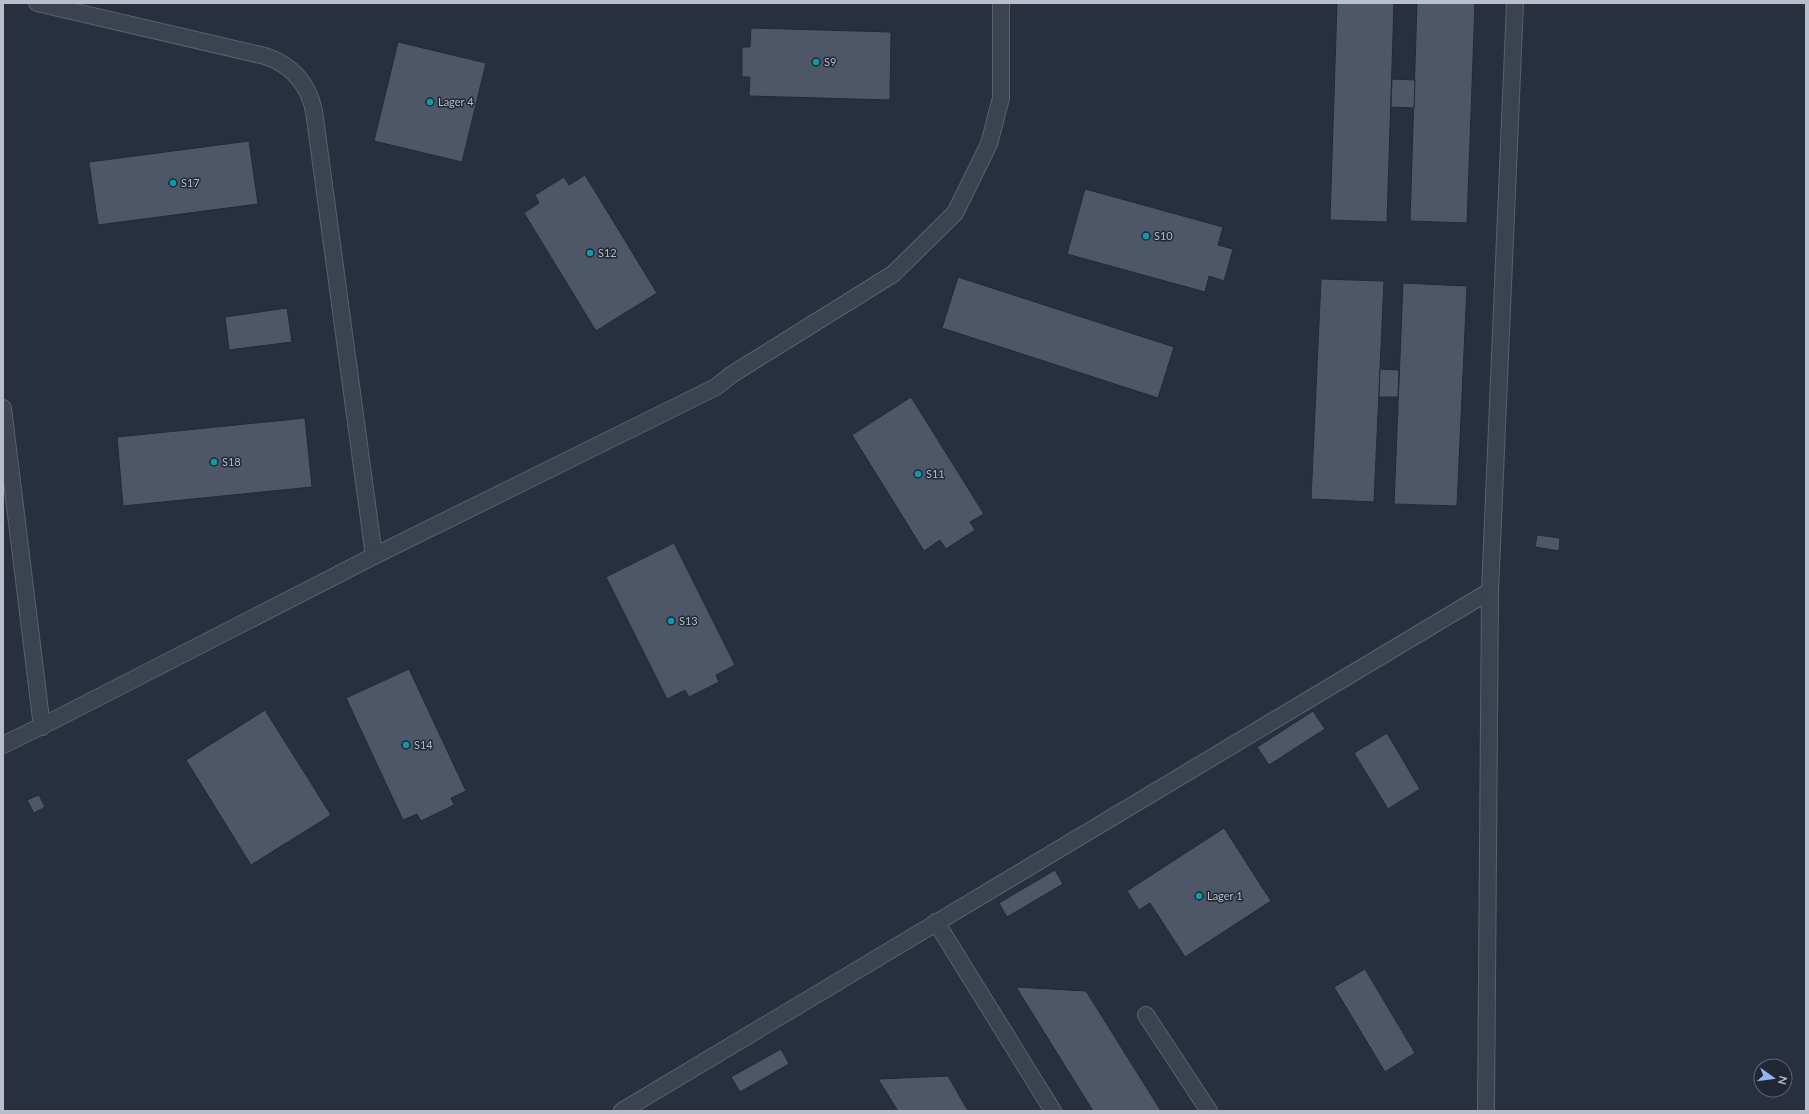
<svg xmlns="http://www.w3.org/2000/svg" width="1809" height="1114" viewBox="0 0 1809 1114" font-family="Lato,sans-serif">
<rect width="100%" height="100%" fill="#283040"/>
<g fill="#4e5768" stroke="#232937">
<polygon points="1337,3 1394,3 1387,222 1330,220"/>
<polygon points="1417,3 1475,3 1467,223 1410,221"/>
<polygon points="751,28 891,32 890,100 749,96 750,77 742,77 742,47 750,47"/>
<polygon points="398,42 486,63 462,162 374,141"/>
<polygon points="1392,79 1415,80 1414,108 1391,107"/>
<polygon points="249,141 258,204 98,225 89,162"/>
<polygon points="585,175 657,293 596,331 524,213 539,203 535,195 564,177 569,185"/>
<polygon points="1085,189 1223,227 1218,245 1233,249 1224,281 1209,276 1205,292 1067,254"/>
<polygon points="958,277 1174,347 1158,398 942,328"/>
<polygon points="1321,279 1384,281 1374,502 1311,499"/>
<polygon points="1403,283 1467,286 1457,506 1394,504"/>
<polygon points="287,308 292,342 229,350 225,317"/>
<polygon points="1380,369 1399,370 1398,397 1379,397"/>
<polygon points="911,397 984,514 970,522 975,530 946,549 940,540 924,551 852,435"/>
<polygon points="305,418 312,487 123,506 117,437"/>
<polygon points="1537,535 1560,538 1559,551 1535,547"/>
<polygon points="674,543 735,665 716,675 719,682 689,697 685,690 667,699 606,577"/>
<polygon points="409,669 466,791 451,798 454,805 421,821 417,814 403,820 346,698"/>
<polygon points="265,710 331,815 251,865 186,760"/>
<polygon points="1313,711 1325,729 1269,765 1257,747"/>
<polygon points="1387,733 1420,789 1388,809 1354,753"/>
<polygon points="39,795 45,807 34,813 27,800"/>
<polygon points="1224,828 1271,901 1185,957 1150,903 1139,910 1127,891"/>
<polygon points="1055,870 1063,884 1007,917 999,903"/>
<polygon points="1365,969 1415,1053 1385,1072 1334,987"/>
<polygon points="1016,987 1086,991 1161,1111 1093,1111"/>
<polygon points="781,1049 789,1064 740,1092 731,1077"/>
<polygon points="948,1076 968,1111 898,1111 878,1079"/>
</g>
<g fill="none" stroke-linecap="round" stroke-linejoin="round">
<defs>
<g id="service">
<path d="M37,3L265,56C292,65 308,83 314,111L374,556"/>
<polyline points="3,408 42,727"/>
<polyline points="3,745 60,717 374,556 716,387 731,375 893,274 955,213 989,144 1001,98 1001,3"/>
<polyline points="936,922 1053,1111"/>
<polyline points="1146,1015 1209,1111"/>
<polyline points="622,1111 1490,591"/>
<polyline points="1486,1111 1490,591 1515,3"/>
</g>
</defs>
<use href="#service" stroke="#5a606d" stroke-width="18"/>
<use href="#service" stroke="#3c4350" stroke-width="16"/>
</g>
<g fill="#0f9aa8" stroke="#212735" stroke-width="1.5">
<circle cx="816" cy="62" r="4"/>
<circle cx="430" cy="102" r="4"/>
<circle cx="173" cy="183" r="4"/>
<circle cx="1146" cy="236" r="4"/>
<circle cx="590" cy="253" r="4"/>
<circle cx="214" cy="462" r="4"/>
<circle cx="918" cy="474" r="4"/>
<circle cx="671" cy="621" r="4"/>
<circle cx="406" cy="745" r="4"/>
<circle cx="1199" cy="896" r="4"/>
</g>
<g text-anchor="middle" stroke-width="3" stroke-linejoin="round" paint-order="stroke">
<g font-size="11" fill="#b9beca" stroke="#212735" text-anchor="start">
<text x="824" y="66">S9</text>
<text x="438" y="106">Lager 4</text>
<text x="181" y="187">S17</text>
<text x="1154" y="240">S10</text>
<text x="598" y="257">S12</text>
<text x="222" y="466">S18</text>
<text x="926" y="478">S11</text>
<text x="679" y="625">S13</text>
<text x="414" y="749">S14</text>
<text x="1207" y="900">Lager 1</text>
</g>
</g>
<rect width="1809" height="1114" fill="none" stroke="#b9beca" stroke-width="8"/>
<g transform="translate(1773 1078) rotate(104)"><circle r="19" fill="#212735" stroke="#5e6371"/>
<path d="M0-3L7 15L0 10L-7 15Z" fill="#97b2f1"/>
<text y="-6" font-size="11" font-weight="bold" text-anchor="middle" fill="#b9beca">N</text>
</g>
</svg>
